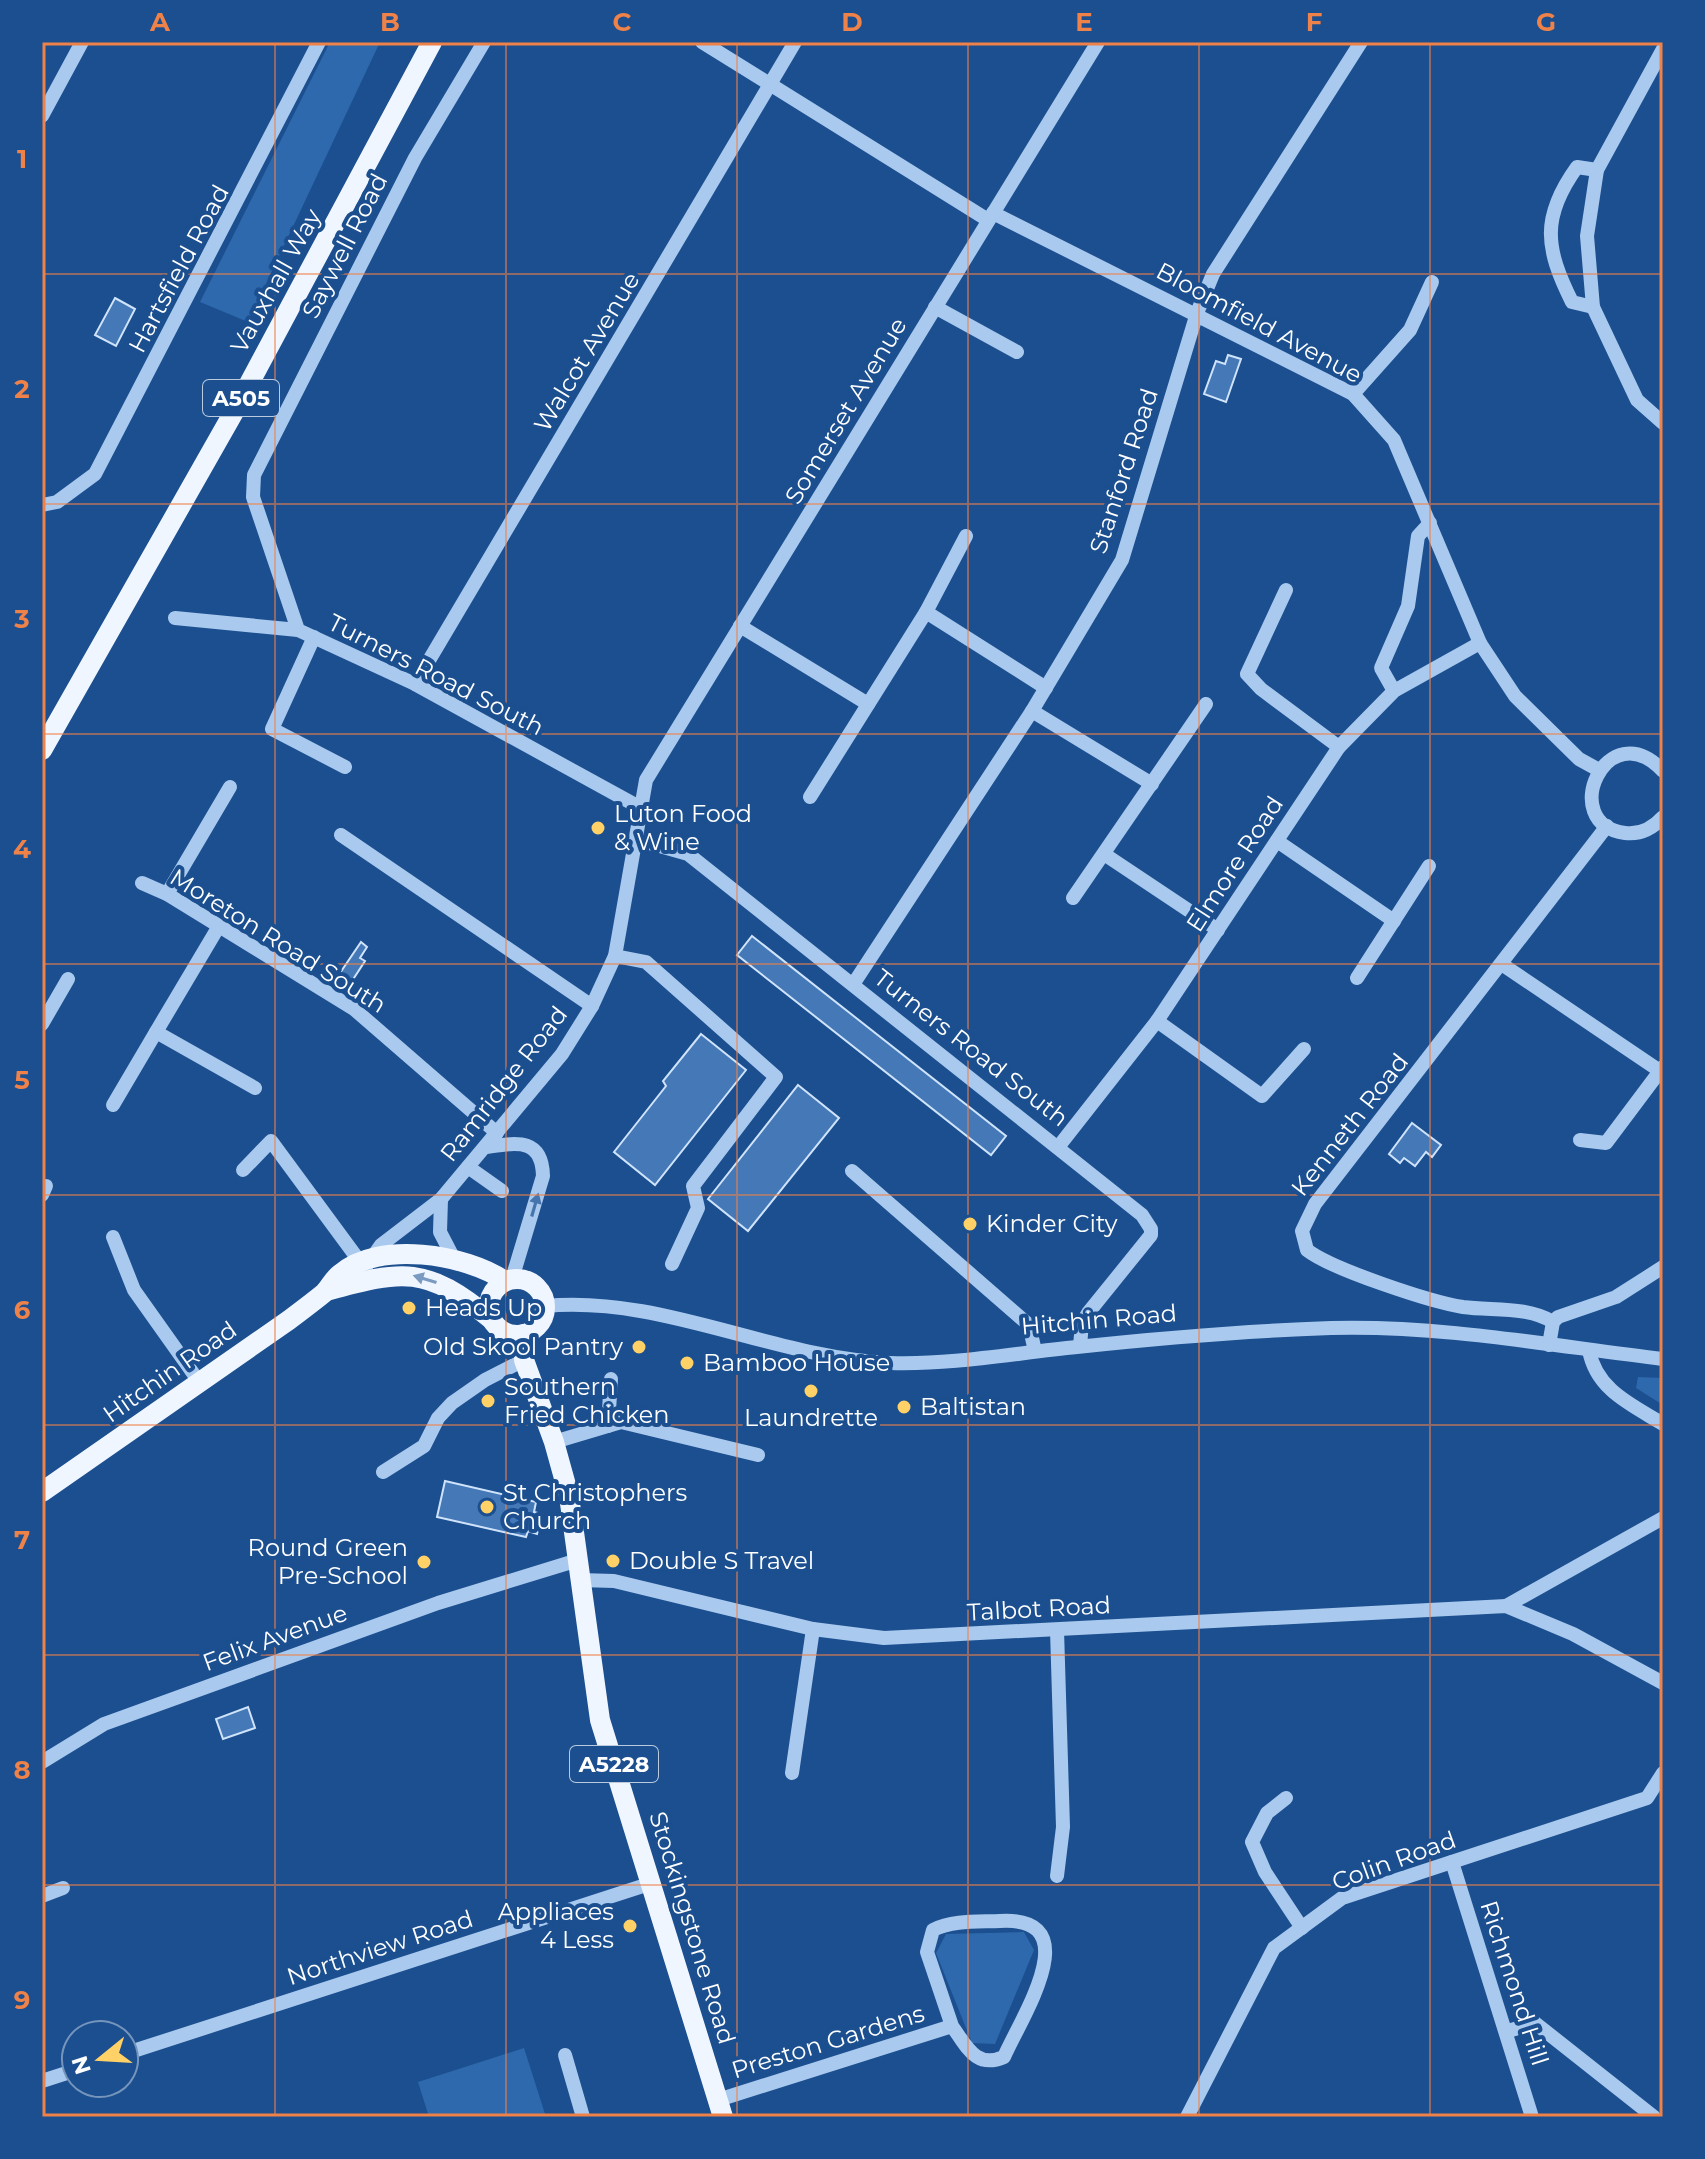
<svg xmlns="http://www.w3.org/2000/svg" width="1705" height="2159" viewBox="0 0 1705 2159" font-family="Montserrat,sans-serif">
<rect width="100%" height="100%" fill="#1b4f8f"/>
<g fill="#2e69ad">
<polygon points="330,42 380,42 248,322 200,302"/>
<polygon points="1638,1377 1663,1378 1663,1405 1636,1388"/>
<polygon points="1024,1932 1034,1950 995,2044 972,2043 936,1953 946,1934"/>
<polygon points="524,2048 546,2117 429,2117 418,2082"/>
</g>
<g fill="#4478b7" stroke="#cfe3fa" stroke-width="2">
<polygon points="115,298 135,309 116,346 95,335"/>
<polygon points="1228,355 1241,359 1226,402 1204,394 1216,361 1225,364"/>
<polygon points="752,936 1006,1136 991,1155 737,955"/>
<polygon points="361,942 367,947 360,958 365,961 350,984 338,976"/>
<polygon points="701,1034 746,1070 655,1185 614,1152 666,1086 663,1081"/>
<polygon points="798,1085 839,1118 748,1231 708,1199"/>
<polygon points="1412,1123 1441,1145 1432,1157 1426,1152 1415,1166 1404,1158 1400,1163 1389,1154"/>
<polygon points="445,1481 536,1502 534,1512 542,1514 537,1534 528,1531 526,1537 437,1517"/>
<polygon points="248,1707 255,1728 223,1739 216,1719"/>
</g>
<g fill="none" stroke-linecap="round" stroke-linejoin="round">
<g stroke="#a9c9ee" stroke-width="14">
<polyline points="484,42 415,158 254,475 253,497 298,630 415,684 639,807"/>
<polyline points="702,42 988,220"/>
<polyline points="1663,49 1597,170 1587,236 1593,307 1637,400 1663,423"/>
<polyline points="42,116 82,42"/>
<polyline points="993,213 1353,394 1394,440 1480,643 1515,696 1579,759 1599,770"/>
<polyline points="935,307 1017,352"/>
<path d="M1593,307L1572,302C1545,248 1541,217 1577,167L1597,170"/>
<polyline points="1353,394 1410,330 1432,282"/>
<polyline points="42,505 57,502 95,474 319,42"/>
<polyline points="1286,590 1247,674 1261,689 1339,747"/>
<polyline points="926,612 1046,688"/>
<polyline points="175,618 298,630"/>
<polyline points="740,626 868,704"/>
<polyline points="314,637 272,729 345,767"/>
<polyline points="415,684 795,42"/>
<polyline points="1394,691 1381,668 1408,606 1418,536 1430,523"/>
<polyline points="1032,711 1152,784"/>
<path d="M1663,771C1607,711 1556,824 1625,833C1641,835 1653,828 1663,817"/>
<polyline points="810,797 926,612 966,536"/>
<polyline points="341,835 592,1006"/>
<polyline points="635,839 688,854 1142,1215 1151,1229 1151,1235 1088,1313 1082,1323 1080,1346"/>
<polyline points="1277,841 1394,921"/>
<polyline points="1104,854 1218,930"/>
<polyline points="142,883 167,894 354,1009 497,1133"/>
<polyline points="167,894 230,787"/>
<polyline points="1073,898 1206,704"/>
<polyline points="219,926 156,1032 255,1088"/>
<polyline points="615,956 646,962 776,1077 693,1186 698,1208 672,1264"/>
<polyline points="1503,965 1660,1071"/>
<polyline points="1357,978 1429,866"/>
<polyline points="854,983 1032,711 1122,560 1197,313 1213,274 1361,42"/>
<polyline points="1157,1021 1262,1096 1304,1049"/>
<polyline points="42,1024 68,979"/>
<polyline points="113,1105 156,1032"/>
<polyline points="1580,1140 1606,1143 1663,1067"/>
<polyline points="1059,1146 1157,1021 1339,747 1394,691 1480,643"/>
<path d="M486,1147C516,1143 542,1137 543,1176L512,1279"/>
<polyline points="468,1167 502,1191"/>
<polyline points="243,1170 271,1141 366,1270"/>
<polyline points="852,1171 1029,1325 1035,1351"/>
<polyline points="42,1195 46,1186"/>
<polyline points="441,1199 440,1232 454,1259"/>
<polyline points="113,1237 134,1290 200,1383"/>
<polyline points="374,1255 381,1245 441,1199 562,1054 592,1006 615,956 646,780 1098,42"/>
<path d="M545,1306C662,1295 773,1358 890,1363C953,1365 1015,1353 1077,1347C1161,1338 1247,1331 1331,1328C1442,1325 1553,1346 1663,1359"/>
<path d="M1553,1322C1527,1306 1493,1311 1463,1307C1431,1302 1331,1269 1307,1250L1302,1231L1315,1204L1607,826"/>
<polyline points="1549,1345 1553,1322 1558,1317 1616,1297 1663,1267"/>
<path d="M1589,1350C1596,1390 1632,1405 1663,1424"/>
<polyline points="608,1426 611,1379"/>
<polyline points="554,1442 621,1422 758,1455"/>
<polyline points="383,1472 424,1446 438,1418 452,1403 485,1380 524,1360"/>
<polyline points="580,1580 614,1581 813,1629 884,1638 1506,1606 1573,1634 1663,1683"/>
<polyline points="1506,1606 1663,1518"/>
<polyline points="42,1762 104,1724 438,1603 578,1560"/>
<polyline points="792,1773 813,1629"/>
<polyline points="1286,1798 1267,1813 1252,1842 1265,1872 1302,1928"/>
<polyline points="1452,1862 1532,2117"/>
<polyline points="1057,1876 1063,1827 1057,1630"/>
<polyline points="42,1896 63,1888"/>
<polyline points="1508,2031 1535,2023 1654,2117"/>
<polyline points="124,2054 649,1884"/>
<polyline points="565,2055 583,2117"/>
<polyline points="42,2081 76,2070"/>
<path d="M718,2100L952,2026C967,2047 976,2069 1004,2057C1022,2016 1089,1916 1000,1921C978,1922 953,1920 933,1930L927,1952L952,2026"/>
<polyline points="1187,2117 1274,1948 1342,1898 1647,1798 1663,1773"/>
</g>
<g stroke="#f0f6ff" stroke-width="20">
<polyline points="42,750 235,410 432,42"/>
<circle cx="517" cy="1307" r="28"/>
<path d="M326,1291C404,1270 425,1265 491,1319"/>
<polyline points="523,1334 524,1360 554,1442 569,1496 600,1720 723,2117"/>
<path d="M42,1492L289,1320C301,1311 313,1302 324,1293C330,1287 333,1279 340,1274C378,1240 466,1254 505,1281"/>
</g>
</g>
<defs><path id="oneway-solid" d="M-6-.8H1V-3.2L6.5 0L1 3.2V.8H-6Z" transform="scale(2)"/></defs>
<use fill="#4674ac" href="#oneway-solid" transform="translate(535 1205) rotate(-74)"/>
<use fill="#7b9ac1" href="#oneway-solid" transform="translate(425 1279) rotate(-163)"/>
<path fill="none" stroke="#ee8249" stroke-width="2" stroke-opacity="0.55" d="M275,42V2117M506,42V2117M737,42V2117M968,42V2117M1199,42V2117M1430,42V2117M42,274H1663M42,504H1663M42,734H1663M42,964H1663M42,1195H1663M42,1425H1663M42,1655H1663M42,1885H1663"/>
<g fill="#ffd166" stroke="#1b4f8f" stroke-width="3">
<circle cx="598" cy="828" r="8"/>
<circle cx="970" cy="1224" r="8"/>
<circle cx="409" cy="1308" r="8"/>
<circle cx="639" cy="1347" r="8"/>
<circle cx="687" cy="1363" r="8"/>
<circle cx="811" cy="1391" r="8"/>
<circle cx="488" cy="1401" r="8"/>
<circle cx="904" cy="1407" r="8"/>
<circle cx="487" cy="1507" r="8"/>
<circle cx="613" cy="1561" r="8"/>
<circle cx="424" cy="1562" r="8"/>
<circle cx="630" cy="1926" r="8"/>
</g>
<g text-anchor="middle" stroke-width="8" stroke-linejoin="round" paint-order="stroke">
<g fill="#1b4f8f" stroke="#bbcadd" stroke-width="2">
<rect x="203" y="380" width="76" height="36" rx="6"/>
<rect x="570" y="1746" width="88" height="36" rx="6"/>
</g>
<g font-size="22" font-weight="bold" fill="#fff">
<text x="241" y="406">A505</text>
<text x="614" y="1772">A5228</text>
</g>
<g font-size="24" fill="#fff" stroke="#1b4f8f">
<text transform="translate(345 246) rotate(-63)" y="8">Saywell Road</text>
<text transform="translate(179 269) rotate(-62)" y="8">Hartsfield Road</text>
<text transform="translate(276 281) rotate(-61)" y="8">Vauxhall Way</text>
<text transform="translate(1259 323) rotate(28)" y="8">Bloomfield Avenue</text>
<text transform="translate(587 352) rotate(-59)" y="8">Walcot Avenue</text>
<text transform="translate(846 411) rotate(-59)" y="8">Somerset Avenue</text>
<text transform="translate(1124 471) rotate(-72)" y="8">Stanford Road</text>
<text transform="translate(436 675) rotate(27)" y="8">Turners Road South</text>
<text transform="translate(1235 864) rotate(-57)" y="8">Elmore Road</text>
<text transform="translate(278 941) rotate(32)" y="8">Moreton Road South</text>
<text transform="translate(971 1048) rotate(38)" y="8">Turners Road South</text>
<text transform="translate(504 1084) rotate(-52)" y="8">Ramridge Road</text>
<text transform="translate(1350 1125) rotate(-52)" y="8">Kenneth Road</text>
<text transform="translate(1099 1320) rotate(-5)" y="8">Hitchin Road</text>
<text transform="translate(170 1372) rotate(-35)" y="8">Hitchin Road</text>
<text transform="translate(1039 1609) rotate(-3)" y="8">Talbot Road</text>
<text transform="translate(275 1638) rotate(-20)" y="8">Felix Avenue</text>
<text transform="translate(1394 1861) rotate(-20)" y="8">Colin Road</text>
<text transform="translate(692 1928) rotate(73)" y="8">Stockingstone Road</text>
<text transform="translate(380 1948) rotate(-18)" y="8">Northview Road</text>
<text transform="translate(1514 1983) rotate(72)" y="8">Richmond Hill</text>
<text transform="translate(828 2042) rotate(-17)" y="8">Preston Gardens</text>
</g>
<g font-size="24" fill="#fff" stroke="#1b4f8f" text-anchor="start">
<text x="614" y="822">Luton Food<tspan x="614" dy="28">&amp; Wine</tspan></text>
<text x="986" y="1232">Kinder City</text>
<text x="425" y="1316">Heads Up</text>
<text x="623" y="1355" text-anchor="end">Old Skool Pantry</text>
<text x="703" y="1371">Bamboo House</text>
<text x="504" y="1395">Southern<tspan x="504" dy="28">Fried Chicken</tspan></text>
<text x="920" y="1415">Baltistan</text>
<text x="811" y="1426" text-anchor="middle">Laundrette</text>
<text x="503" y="1501">St Christophers<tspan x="503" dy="28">Church</tspan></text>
<text x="408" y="1556" text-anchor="end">Round Green<tspan x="408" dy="28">Pre-School</tspan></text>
<text x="629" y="1569">Double S Travel</text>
<text x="614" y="1920" text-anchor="end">Appliaces<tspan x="614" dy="28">4 Less</tspan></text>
</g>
</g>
<rect width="1705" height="2159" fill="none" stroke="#1b4f8f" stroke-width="88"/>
<g transform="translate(100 2059) rotate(252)"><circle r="38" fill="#1b4f8f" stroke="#7695bc" stroke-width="2"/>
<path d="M0-6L14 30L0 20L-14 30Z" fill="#ffd166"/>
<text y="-12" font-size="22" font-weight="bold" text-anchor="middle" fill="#ffffff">N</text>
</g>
<rect x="44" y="44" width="1617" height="2071" fill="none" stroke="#ee8249" stroke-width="3"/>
<g font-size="26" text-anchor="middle" font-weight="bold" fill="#ee8249">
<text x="160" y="31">A</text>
<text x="390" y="31">B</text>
<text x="622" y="31">C</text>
<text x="852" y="31">D</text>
<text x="1084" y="31">E</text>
<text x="1314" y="31">F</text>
<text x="1546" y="31">G</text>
<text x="22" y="168">1</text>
<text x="22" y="398">2</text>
<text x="22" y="628">3</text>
<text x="22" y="858">4</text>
<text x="22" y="1089">5</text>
<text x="22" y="1319">6</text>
<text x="22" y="1549">7</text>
<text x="22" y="1779">8</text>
<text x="22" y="2009">9</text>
</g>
</svg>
